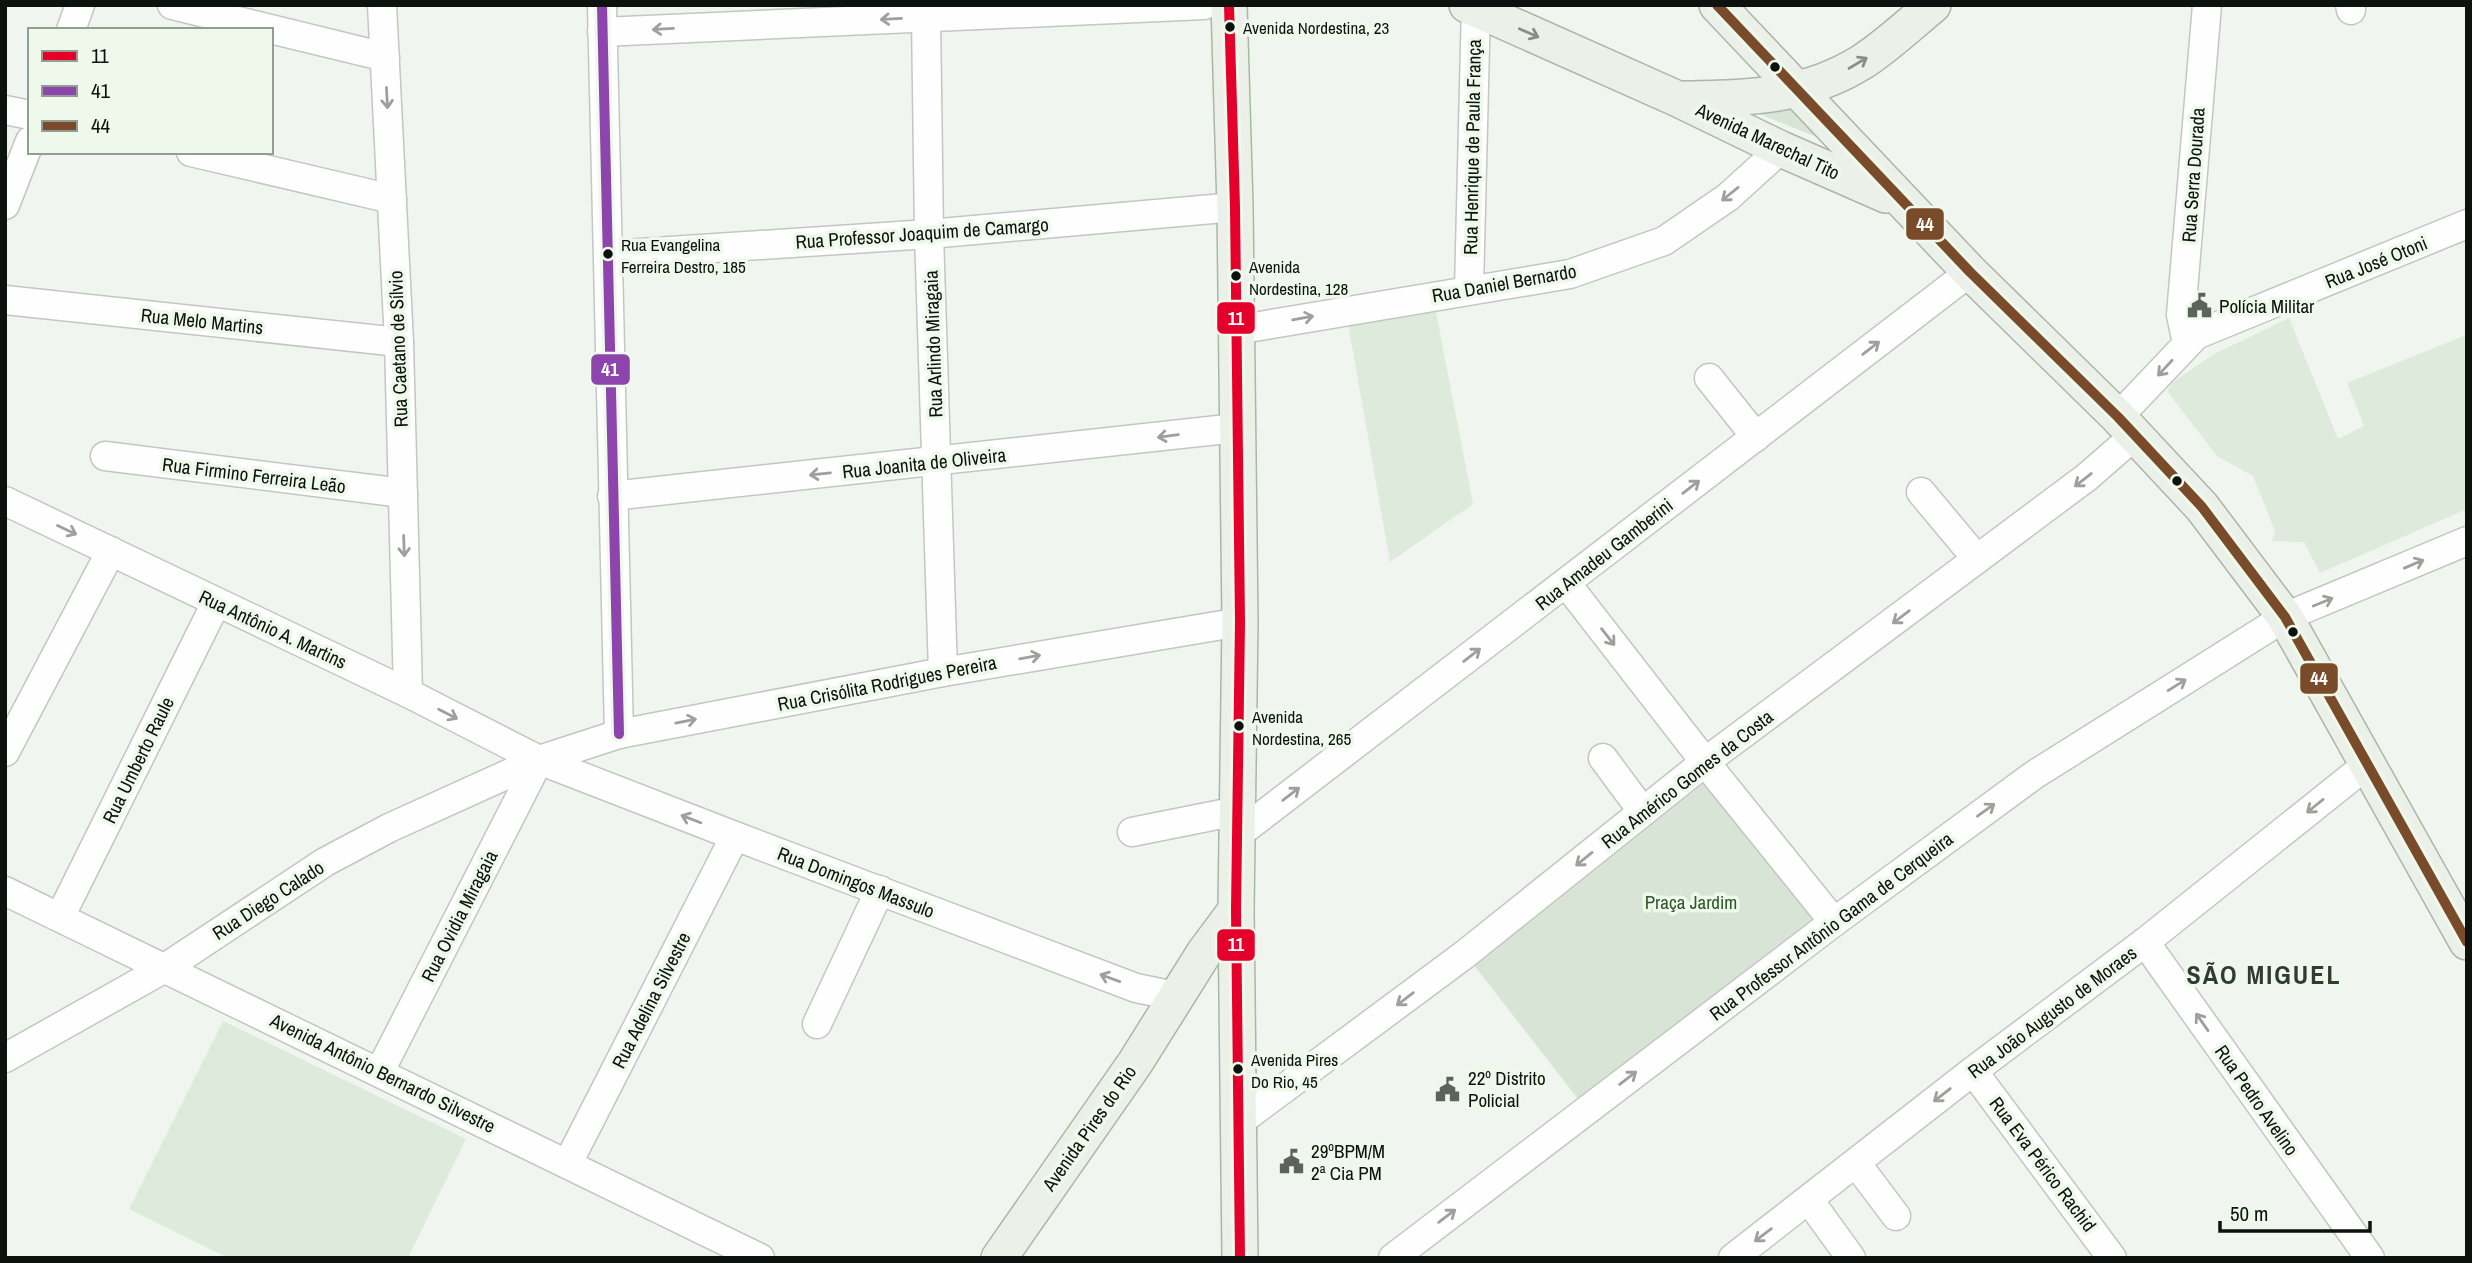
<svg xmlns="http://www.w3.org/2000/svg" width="2472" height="1263" viewBox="0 0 2472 1263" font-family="'Archivo Narrow',sans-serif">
<rect width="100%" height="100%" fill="#f0f6ef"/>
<g fill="#deeadc">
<polygon points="1435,307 1473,504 1390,562 1348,323"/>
<polygon points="2289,318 2338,439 2364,426 2347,383 2466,335 2467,509 2320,573 2304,542 2272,541 2275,531 2253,476 2217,456 2167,391 2173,382 2214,354"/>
<polygon points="223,1021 466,1139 408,1258 228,1258 129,1209"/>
</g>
<g fill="#d8e4d6">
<polygon points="1793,102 1824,140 1754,112"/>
<polygon points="1710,760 1829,921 1585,1108 1466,955"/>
</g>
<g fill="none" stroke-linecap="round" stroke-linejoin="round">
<defs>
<g id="minor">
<polyline points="172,5 385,57"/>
<polyline points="382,5 399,342 408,693"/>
<polyline points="602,5 619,734"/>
<polyline points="2350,5 2351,10"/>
<polyline points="926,17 929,234 943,672"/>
<polyline points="71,30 80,5"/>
<polyline points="602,32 1204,5"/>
<polyline points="5,110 30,115"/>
<polyline points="191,152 392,199"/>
<polyline points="5,205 30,141"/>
<polyline points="609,255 929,234 1235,207"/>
<polyline points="1469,289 1476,5"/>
<polyline points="5,300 399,342"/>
<polyline points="1236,330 1570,274 1664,241 1728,197 1781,149"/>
<polyline points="2187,343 2181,315 2207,5"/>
<polyline points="1709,378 1756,437"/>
<polyline points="2118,417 2196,335 2467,224"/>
<polyline points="105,456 403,493"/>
<polyline points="1921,492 1977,559"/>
<polyline points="612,496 1236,428"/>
<polyline points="5,501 408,693 539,760 735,836 1136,988 1175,996"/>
<polyline points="1566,583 1705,762 1834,922"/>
<polyline points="5,752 111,551"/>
<polyline points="1603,758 1643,812"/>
<polyline points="1132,832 1237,811"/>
<polyline points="1237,835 1970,272"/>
<polyline points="5,891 760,1258"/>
<polyline points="60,917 216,603"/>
<polyline points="2145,942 2370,1258"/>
<polyline points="817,1024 880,890"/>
<polyline points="5,1058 165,968 325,862 389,828 539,760 619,734 943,672 1240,622"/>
<polyline points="380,1071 539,760"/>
<polyline points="1973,1071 2112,1258"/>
<polyline points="1239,1122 1464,955 1705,762 2087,477 2134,436"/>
<polyline points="568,1163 735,836"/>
<polyline points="1856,1163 1896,1216"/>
<polyline points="1809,1200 1851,1258"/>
<polyline points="1393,1258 1834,922 2034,775 2285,617 2467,541"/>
<polyline points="1733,1258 1973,1071 2145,942 2369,763"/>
</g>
<g id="major">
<polyline points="1229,5 1235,207 1240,622 1236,910 1240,1258"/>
<polyline points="1467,5 1678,99 1781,149 1886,195"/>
<polyline points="1717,5 1970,272 2118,417 2202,507 2285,617 2467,942"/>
<path d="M1685,99C1749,98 1806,97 1862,62C1887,46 1910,24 1933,5"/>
<polyline points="999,1258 1135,1063 1204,953 1236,910"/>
</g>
</defs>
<use href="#minor" stroke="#c2c7c1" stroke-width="31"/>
<use href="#major" stroke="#aab6a8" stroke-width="38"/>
<use href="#minor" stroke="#fdfefd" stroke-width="28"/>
<use href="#major" stroke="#ebf1e9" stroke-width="35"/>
<defs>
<polyline id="bus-1" points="1229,5 1235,207 1240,622 1236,910 1240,1258"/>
<polyline id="bus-2" points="602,5 619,734"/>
<polyline id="bus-3" points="1717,5 1970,272 2118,417 2202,507 2285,617 2467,942"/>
</defs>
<use href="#bus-1" stroke="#eef9ec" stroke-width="16"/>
<use href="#bus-2" stroke="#eef9ec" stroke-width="16"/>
<use href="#bus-3" stroke="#eef9ec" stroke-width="16"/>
<use href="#bus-1" stroke="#e4002b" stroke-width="10"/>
<use href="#bus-2" stroke="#8e44ad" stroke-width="10"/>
<use href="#bus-3" stroke="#7a4b2a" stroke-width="10"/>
</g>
<defs><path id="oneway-shaft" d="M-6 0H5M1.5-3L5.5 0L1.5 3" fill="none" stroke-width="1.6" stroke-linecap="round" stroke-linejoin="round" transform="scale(1.75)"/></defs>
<g stroke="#9da09d">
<use href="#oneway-shaft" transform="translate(891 19) rotate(177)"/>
<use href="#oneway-shaft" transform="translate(663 29) rotate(177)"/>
<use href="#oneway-shaft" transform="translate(387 98) rotate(87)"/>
<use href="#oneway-shaft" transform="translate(1730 194) rotate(141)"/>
<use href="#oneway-shaft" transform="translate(1303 318) rotate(-10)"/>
<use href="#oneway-shaft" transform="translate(1871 348) rotate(-38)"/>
<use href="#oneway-shaft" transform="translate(2165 368) rotate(133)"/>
<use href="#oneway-shaft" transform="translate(1168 436) rotate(173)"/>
<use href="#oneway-shaft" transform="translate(820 474) rotate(174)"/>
<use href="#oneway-shaft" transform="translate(2083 480) rotate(142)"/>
<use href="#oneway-shaft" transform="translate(1691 487) rotate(-38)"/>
<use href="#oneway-shaft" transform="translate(67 530) rotate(25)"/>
<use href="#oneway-shaft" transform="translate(404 546) rotate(88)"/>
<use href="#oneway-shaft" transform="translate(2414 564) rotate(-23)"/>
<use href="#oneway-shaft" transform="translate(2323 602) rotate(-22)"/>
<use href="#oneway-shaft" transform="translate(1901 617) rotate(143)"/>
<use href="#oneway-shaft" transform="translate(1608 637) rotate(52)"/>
<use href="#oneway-shaft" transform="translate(1472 655) rotate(-38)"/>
<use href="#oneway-shaft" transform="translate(1030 657) rotate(-10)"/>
<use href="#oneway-shaft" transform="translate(2177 685) rotate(-32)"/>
<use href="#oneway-shaft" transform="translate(448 714) rotate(27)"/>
<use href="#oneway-shaft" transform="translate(686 721) rotate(-11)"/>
<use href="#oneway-shaft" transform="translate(1291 794) rotate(-38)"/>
<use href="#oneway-shaft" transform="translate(2315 806) rotate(141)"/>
<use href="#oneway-shaft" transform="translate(1986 810) rotate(-36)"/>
<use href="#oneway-shaft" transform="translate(691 819) rotate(-159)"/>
<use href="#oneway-shaft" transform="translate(1584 859) rotate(141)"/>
<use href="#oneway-shaft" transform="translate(1110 978) rotate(-160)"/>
<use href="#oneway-shaft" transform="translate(1405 999) rotate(143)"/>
<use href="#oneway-shaft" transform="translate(2202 1022) rotate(-125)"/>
<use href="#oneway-shaft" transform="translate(1628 1078) rotate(-37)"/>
<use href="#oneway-shaft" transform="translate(1942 1095) rotate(142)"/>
<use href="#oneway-shaft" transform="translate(1447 1216) rotate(-37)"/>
<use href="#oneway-shaft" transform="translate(1763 1235) rotate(143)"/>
</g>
<g stroke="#888d86">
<use href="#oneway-shaft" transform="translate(1529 33) rotate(24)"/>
<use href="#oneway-shaft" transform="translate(1858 63) rotate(-31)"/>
</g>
<defs>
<symbol id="civic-bare" viewBox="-9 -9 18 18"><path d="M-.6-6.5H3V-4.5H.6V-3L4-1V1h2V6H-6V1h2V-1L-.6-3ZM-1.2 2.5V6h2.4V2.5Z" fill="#5d625d" stroke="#eef9ec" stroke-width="2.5" paint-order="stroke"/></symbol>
</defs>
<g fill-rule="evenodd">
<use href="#civic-bare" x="2182" y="288" width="35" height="35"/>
<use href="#civic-bare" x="1430" y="1072" width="35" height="35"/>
<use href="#civic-bare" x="1274" y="1144" width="35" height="35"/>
</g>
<g fill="#0e120e" stroke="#eef9ec" stroke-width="2.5">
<circle cx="1230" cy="27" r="6"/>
<circle cx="1775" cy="67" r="6"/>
<circle cx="608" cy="254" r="6"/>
<circle cx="1236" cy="276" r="6"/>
<circle cx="2177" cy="481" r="6"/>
<circle cx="2293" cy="632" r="6"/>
<circle cx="1239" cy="726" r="6"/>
<circle cx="1238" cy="1069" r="6"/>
</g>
<g text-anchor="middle" stroke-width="7" stroke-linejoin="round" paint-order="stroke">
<g font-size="17" fill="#0e120e" stroke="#eef9ec" text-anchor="start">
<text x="1243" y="34">Avenida Nordestina, 23</text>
<text x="621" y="251">Rua Evangelina<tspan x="621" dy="22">Ferreira Destro, 185</tspan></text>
<text x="1249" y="273">Avenida<tspan x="1249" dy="22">Nordestina, 128</tspan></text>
<text x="1252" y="723">Avenida<tspan x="1252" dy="22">Nordestina, 265</tspan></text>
<text x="1251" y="1066">Avenida Pires<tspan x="1251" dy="22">Do Rio, 45</tspan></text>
</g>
<g font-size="19" fill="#0e120e" stroke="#eef9ec">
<text transform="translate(1768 141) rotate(25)" y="7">Avenida Marechal Tito</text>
<text transform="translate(1472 147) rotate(-89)" y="7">Rua Henrique de Paula França</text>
<text transform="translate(2193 175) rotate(-86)" y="7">Rua Serra Dourada</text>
<text transform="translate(922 233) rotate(-4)" y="7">Rua Professor Joaquim de Camargo</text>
<text transform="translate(2376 262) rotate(-22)" y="7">Rua José Otoni</text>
<text transform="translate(1504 283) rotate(-10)" y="7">Rua Daniel Bernardo</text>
<text transform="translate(202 321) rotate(6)" y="7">Rua Melo Martins</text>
<text transform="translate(933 344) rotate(-92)" y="7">Rua Arlindo Miragaia</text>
<text transform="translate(398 349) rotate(-92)" y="7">Rua Caetano de Sílvio</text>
<text transform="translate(924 463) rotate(-6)" y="7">Rua Joanita de Oliveira</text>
<text transform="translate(254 475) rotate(7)" y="7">Rua Firmino Ferreira Leão</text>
<text transform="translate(1604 554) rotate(-38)" y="7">Rua Amadeu Gamberini</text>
<text transform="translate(273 629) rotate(25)" y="7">Rua Antônio A. Martins</text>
<text transform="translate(887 683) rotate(-11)" y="7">Rua Crisólita Rodrigues Pereira</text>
<text transform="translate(138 760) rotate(-64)" y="7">Rua Umberto Raule</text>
<text transform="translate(1687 779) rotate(-38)" y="7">Rua Américo Gomes da Costa</text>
<text transform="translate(856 882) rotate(21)" y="7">Rua Domingos Massulo</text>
<text transform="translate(268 900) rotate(-33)" y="7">Rua Diego Calado</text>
<text transform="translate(459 916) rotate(-63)" y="7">Rua Ovidia Miragaia</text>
<text transform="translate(1831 926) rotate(-37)" y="7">Rua Professor Antônio Gama de Cerqueira</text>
<text transform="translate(651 1000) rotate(-63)" y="7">Rua Adelina Silvestre</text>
<text transform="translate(2052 1012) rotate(-37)" y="7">Rua João Augusto de Moraes</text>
<text transform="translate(383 1073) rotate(26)" y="7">Avenida Antônio Bernardo Silvestre</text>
<text transform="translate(2257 1100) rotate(55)" y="7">Rua Pedro Avelino</text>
<text transform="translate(1089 1128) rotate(-55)" y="7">Avenida Pires do Rio</text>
<text transform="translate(2043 1164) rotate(53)" y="7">Rua Eva Périco Rachid</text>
</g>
<g font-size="19" fill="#0e120e" stroke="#eef9ec" text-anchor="start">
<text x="2219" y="313">Polícia Militar</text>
<text x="1468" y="1085">22º Distrito<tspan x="1468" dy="22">Policial</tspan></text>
<text x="1311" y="1158">29ºBPM/M<tspan x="1311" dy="22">2ª Cia PM</tspan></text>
</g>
<g font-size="19" fill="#30552a" stroke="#eef9ec">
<text x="1691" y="909">Praça Jardim</text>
</g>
<g font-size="26" font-weight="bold" letter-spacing="2" fill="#323b31" stroke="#eef9ec">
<text x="2264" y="984">SÃO MIGUEL</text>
</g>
</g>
<g stroke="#eef9ec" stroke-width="2.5">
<rect x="1905" y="207" width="40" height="34" rx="7" fill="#7a4b2a"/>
<rect x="1216" y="301" width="40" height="34" rx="7" fill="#e4002b"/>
<rect x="590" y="353" width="41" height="33" rx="7" fill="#8e44ad"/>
<rect x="2299" y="662" width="40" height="33" rx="7" fill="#7a4b2a"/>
<rect x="1216" y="928" width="40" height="34" rx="7" fill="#e4002b"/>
</g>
<g font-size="19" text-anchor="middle" font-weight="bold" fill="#fff">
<text x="1925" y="231">44</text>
<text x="1236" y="325">11</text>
<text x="610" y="376">41</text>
<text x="2319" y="685">44</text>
<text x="1236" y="951">11</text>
</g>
<rect width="2472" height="1263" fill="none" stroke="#0e120e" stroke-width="14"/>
<rect x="28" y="28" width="245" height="126" fill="#eef9ec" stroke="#949d93" stroke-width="2"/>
<rect x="42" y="51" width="35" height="10" fill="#e4002b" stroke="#949d93" stroke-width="2"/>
<text x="91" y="63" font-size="21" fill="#0e120e">11</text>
<rect x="42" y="86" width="35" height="10" fill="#8e44ad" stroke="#949d93" stroke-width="2"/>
<text x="91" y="98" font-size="21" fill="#0e120e">41</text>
<rect x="42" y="121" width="35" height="10" fill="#7a4b2a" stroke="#949d93" stroke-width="2"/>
<text x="91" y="133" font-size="21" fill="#0e120e">44</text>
<path d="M2220 1221v10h150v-10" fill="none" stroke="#0e120e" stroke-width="3.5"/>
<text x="2230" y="1221" font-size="21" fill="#0e120e" stroke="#eef9ec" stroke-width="5" paint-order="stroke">50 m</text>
</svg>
